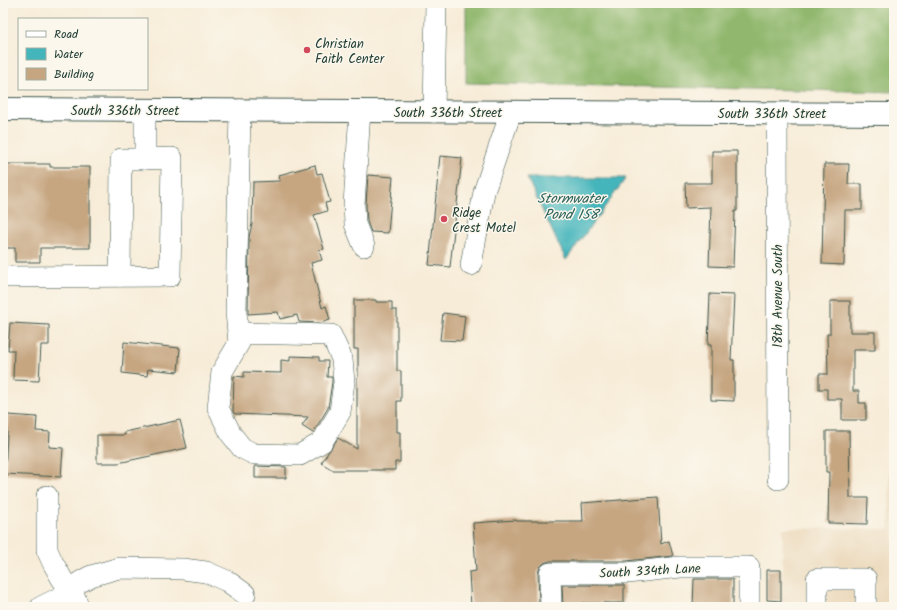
<svg xmlns="http://www.w3.org/2000/svg" width="897" height="610" viewBox="0 0 897 610" font-family="Kalam,sans-serif">
<rect width="100%" height="100%" fill="#fbf7ec"/>
<filter id="ink" filterUnits="userSpaceOnUse"><feTurbulence type="fractalNoise" baseFrequency=".025" numOctaves="2"/><feDisplacementMap in="SourceGraphic" scale="8" xChannelSelector="R" yChannelSelector="G"/><feConvolveMatrix kernelMatrix="1 2 1 2 8 2 1 2 1" color-interpolation-filters="sRGB"/></filter>
<filter id="wash" filterUnits="userSpaceOnUse"><feTurbulence type="fractalNoise" baseFrequency=".012" numOctaves="4" result="noise"/><feDisplacementMap in="SourceGraphic" scale="16" xChannelSelector="R" yChannelSelector="G"/><feGaussianBlur stdDeviation="0.9" result="paint"/><feColorMatrix in="noise" values="0 0 0 0 0 0 0 0 0 0 0 0 0 0 0 0 0 1.4 0 .05"/><feComposite in="paint" operator="in"/></filter>
<g filter="url(#wash)">
<rect width="100%" height="100%" fill="#f7ecd8"/>
<polygon fill="#ebd8ba" points="894,212 894,607 782,607 783,528 889,529"/>
<polygon fill="#90b76d" stroke="#587a50" points="466,3 894,3 894,92 466,83"/>
<polygon fill="#45b5bc" stroke="#327978" points="527,178 626,178 566,260"/>
<g id="blocks">
<g fill="#c6a681">
<polygon points="712,151 737,151 737,211 735,211 733,267 709,266 711,207 686,208 685,183 712,183"/>
<polygon points="440,156 462,158 450,267 429,265"/>
<polygon points="3,164 50,164 50,167 90,167 90,248 40,248 40,262 15,262 15,248 3,248"/>
<polygon points="824,164 849,164 848,184 862,184 862,210 845,210 844,265 822,264"/>
<polygon points="315,165 317,174 322,173 330,202 325,203 327,211 314,215 324,249 319,250 322,260 311,263 322,308 326,306 330,320 320,323 299,322 297,315 280,319 278,312 248,314 249,237 252,224 253,182 280,181 279,175"/>
<polygon points="368,175 393,177 388,233 371,232 367,221 366,205"/>
<polygon points="710,294 734,295 731,360 734,360 734,401 711,400 711,345 708,345"/>
<polygon points="354,300 376,300 376,302 392,302 392,310 397,310 397,371 401,371 401,401 397,401 397,432 400,432 400,462 395,462 395,470 333,470 321,463 338,438 357,449 357,377 358,377 358,349 354,349"/>
<polygon points="830,301 850,301 850,332 875,332 875,350 853,350 853,391 859,391 859,403 866,403 866,420 842,420 842,399 827,399 827,389 819,389 819,374 828,374 827,334 830,334"/>
<polygon points="443,313 465,316 462,341 440,340"/>
<polygon points="10,323 49,325 49,345 41,345 39,381 13,380 14,350 8,350"/>
<polygon points="124,342 180,348 178,372 148,369 147,376 122,373"/>
<polygon points="290,356 319,357 319,361 328,361 327,377 332,377 332,382 328,408 313,433 302,426 308,417 235,414 233,411 234,376 244,377 244,372 281,373 281,360 290,361"/>
<polygon points="8,415 37,417 36,431 50,432 49,447 63,448 61,477 5,474"/>
<polygon points="180,420 187,448 118,463 97,463 97,435 125,435 125,432"/>
<polygon points="826,431 849,431 850,498 868,498 867,524 828,523 829,472 826,472"/>
<polygon points="255,466 286,467 286,478 255,478"/>
<polygon points="658,497 661,544 669,541 673,556 626,561 550,561 544,563 540,567 538,573 539,607 471,607 469,572 476,571 473,523 516,520 516,521 583,521 582,503"/>
<polygon points="767,570 781,570 781,601 767,600"/>
<polygon points="694,579 733,579 733,607 693,607"/>
<polygon points="562,585 624,585 624,603 582,603 582,607 563,607"/>
</g>
</g>
</g>
<g filter="url(#ink)">
<use href="#blocks" fill-opacity="0" stroke="#3f574d" stroke-width="1"/>
<g fill="none" stroke-linecap="round" stroke-linejoin="round">
<defs>
<g id="minor">
<polyline points="360,111 354,205 355,224 364,246"/>
<polyline points="434,112 436,3"/>
<polyline points="777,114 778,479"/>
<polyline points="471,265 484,192 511,112"/>
<polyline points="120,276 121,159 145,159"/>
<polyline points="3,277 170,276 172,158 145,159 145,110"/>
<polyline points="238,333 331,335 342,359 344,382 340,412 322,442 300,455 254,454 242,448 231,434 218,408 222,372 239,343 236,312 240,110"/>
<polyline points="47,496 47,550 53,563 62,579 73,594 79,607"/>
<polyline points="41,607 59,598 80,582 91,576 119,568 183,569 206,572 227,581 245,594"/>
<polyline points="551,607 550,573 627,573 680,567 749,567 749,607"/>
<polyline points="817,607 817,579 866,579 866,607"/>
</g>
<polyline id="major" points="3,109 894,114"/>
</defs>
<use href="#minor" stroke="#3f574d" stroke-width="22"/>
<use href="#major" stroke="#3f574d" stroke-width="24"/>
<use href="#minor" stroke="#fff" stroke-width="21"/>
<use href="#major" stroke="#fff" stroke-width="22"/>
</g>
</g>
<g fill="#d1495b" stroke="#fbf7ec" stroke-width="1.5">
<circle cx="307" cy="50" r="4"/>
<circle cx="444" cy="219" r="4"/>
</g>
<g text-anchor="middle" stroke-width="3" stroke-linejoin="round" paint-order="stroke">
<g font-size="13" fill="#1f3d34" stroke="#fbf7ec" text-anchor="start">
<text x="315" y="48">Christian<tspan x="315" dy="15">Faith Center</tspan></text>
<text x="452" y="217">Ridge<tspan x="452" dy="15">Crest Motel</tspan></text>
</g>
<g font-size="13" fill="#1f3d34" stroke="#fbf7ec">
<text x="125" y="115">South 336th Street</text>
<text x="448" y="117">South 336th Street</text>
<text x="772" y="118">South 336th Street</text>
<text transform="translate(777 296) rotate(-90)" y="5">18th Avenue South</text>
<text transform="translate(650 570) rotate(-3)" y="5">South 334th Lane</text>
</g>
<g font-size="14" font-style="italic" fill="#2a615d" stroke="#fbf7ec">
<text x="571" y="203">Stormwater<tspan x="571" dy="16">Pond 158</tspan></text>
</g>
</g>
<rect width="897" height="610" fill="none" stroke="#fbf7ec" stroke-width="16"/>
<rect x="18" y="18" width="130" height="72" fill="#fbf7ec" stroke="#a3ada2"/>
<rect x="26" y="31" width="20" height="6" fill="#ffffff" stroke="#a3ada2"/>
<text x="54" y="38" font-size="12" fill="#1f3d34">Road</text>
<rect x="26" y="48" width="20" height="12" fill="#45b5bc" stroke="#a3ada2"/>
<text x="54" y="58" font-size="12" fill="#1f3d34">Water</text>
<rect x="26" y="68" width="20" height="12" fill="#c6a681" stroke="#a3ada2"/>
<text x="54" y="78" font-size="12" fill="#1f3d34">Building</text>
</svg>
